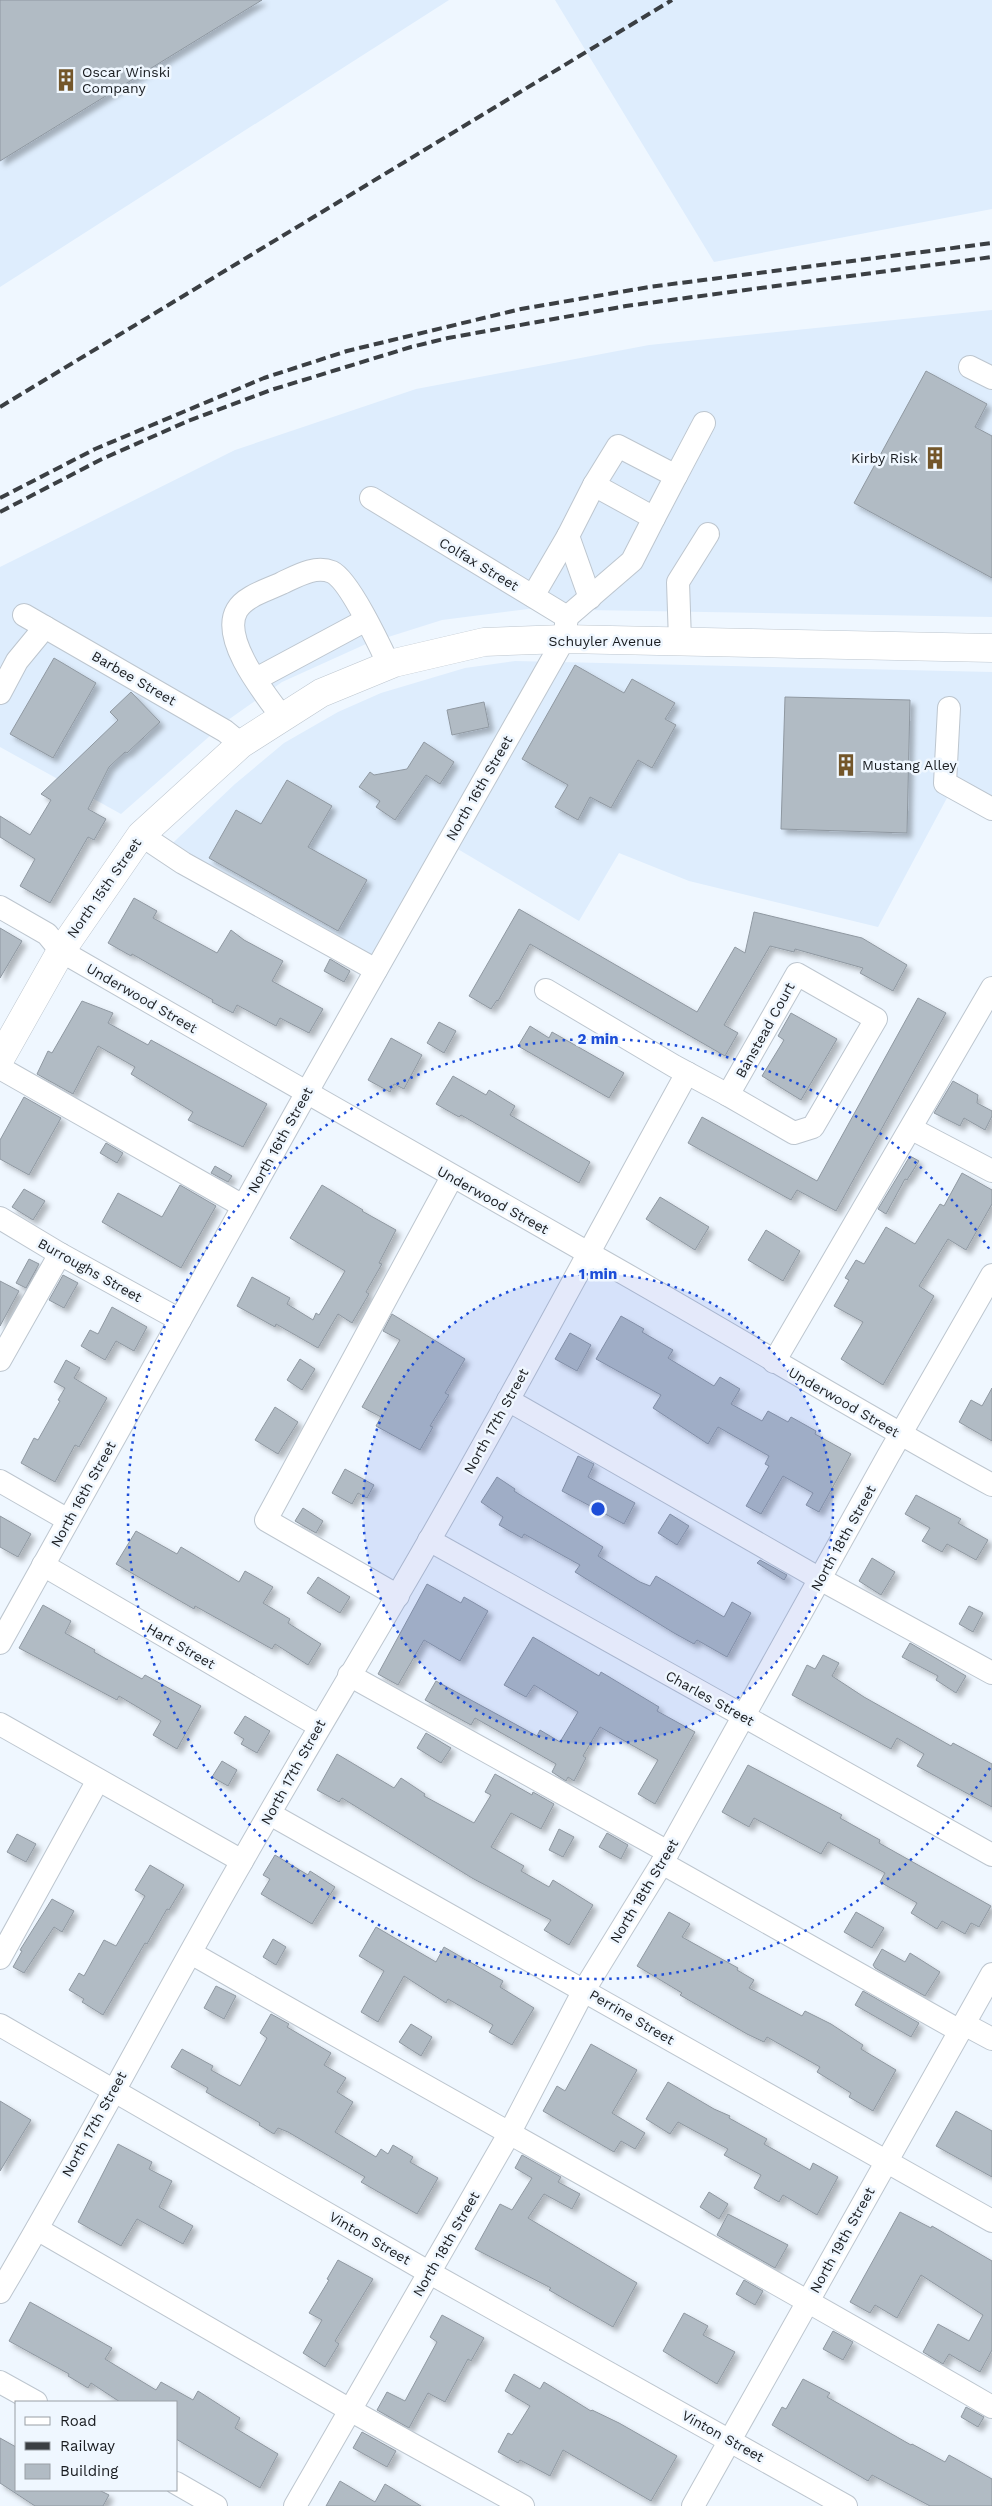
<svg xmlns="http://www.w3.org/2000/svg" width="992" height="2506" viewBox="0 0 992 2506" font-family="'Work Sans',sans-serif">
<defs>
<filter id="shadow"><feDropShadow dx="4.5" dy="4.5" stdDeviation="2.5" flood-color="#0004"/></filter>
</defs>
<rect width="100%" height="100%" fill="#eff7ff"/>
<g fill="#deedfd">
<polygon points="0,0 449,0 0,287"/>
<polygon points="555,0 992,0 992,209 714,262"/>
<polygon points="992,310 992,617 528,609 442,620 366,644 282,682 228,720 121,814 0,747 0,567 235,450 416,389 649,345"/>
<polygon points="515,661 992,672 992,821 948,796 878,927 689,881 619,853 579,921 456,848 385,978 158,857 235,784 284,743 338,712 381,693 465,668"/>
</g>
<g fill="#b1bbc4" stroke="#8f98a1" filter="url(#shadow)">
<polygon points="0,0 262,0 0,161"/>
<polygon points="926,371 987,404 975,427 992,436 992,578 854,503"/>
<polygon points="54,658 96,683 53,758 10,734"/>
<polygon points="575,665 624,693 632,679 675,703 665,719 676,725 652,768 638,760 611,808 590,797 578,820 555,807 568,785 522,759"/>
<polygon points="131,692 160,722 127,753 125,752 109,767 88,809 106,819 94,840 88,837 50,903 20,886 35,859 0,837 0,816 30,835 51,800 41,794 118,720 110,712"/>
<polygon points="785,697 910,700 907,833 781,829"/>
<polygon points="484,702 489,727 452,735 447,710"/>
<polygon points="424,742 454,762 440,784 426,775 395,820 376,807 380,801 359,787 370,772 374,775 407,769"/>
<polygon points="287,780 332,806 308,847 367,880 338,931 209,858 236,810 261,824"/>
<polygon points="134,898 157,911 153,918 217,953 231,930 244,940 283,961 272,981 323,1009 309,1033 280,1018 276,1026 237,1005 233,1013 212,1002 213,1000 132,954 131,956 108,943"/>
<polygon points="519,909 697,1012 735,947 745,953 754,912 862,938 907,965 893,991 860,973 863,968 795,949 794,952 770,946 724,1025 738,1033 725,1056 530,944 498,1001 497,1000 491,1009 469,996"/>
<polygon points="0,928 22,941 0,978"/>
<polygon points="330,959 350,971 344,982 324,971"/>
<polygon points="918,998 946,1013 836,1211 797,1190 791,1200 688,1143 702,1117 817,1181"/>
<polygon points="82,1001 113,1013 108,1023 148,1045 151,1040 267,1104 243,1147 188,1120 193,1112 131,1074 135,1067 98,1046 73,1094 37,1074 48,1051 52,1053"/>
<polygon points="791,1013 837,1039 801,1100 762,1076 784,1040 778,1036"/>
<polygon points="439,1022 456,1031 444,1053 427,1043"/>
<polygon points="530,1026 549,1038 552,1032 624,1073 609,1098 518,1046"/>
<polygon points="391,1038 422,1055 404,1089 394,1084 390,1092 368,1080"/>
<polygon points="453,1076 486,1095 489,1090 515,1106 510,1115 590,1162 579,1183 461,1115 459,1117 436,1104"/>
<polygon points="953,1081 978,1095 977,1103 992,1111 992,1116 985,1130 964,1118 960,1126 934,1113"/>
<polygon points="24,1097 61,1118 29,1175 0,1159 0,1140"/>
<polygon points="106,1143 123,1153 117,1163 100,1153"/>
<polygon points="910,1156 919,1161 907,1180 905,1179 886,1214 878,1209"/>
<polygon points="215,1166 232,1176 228,1182 211,1173"/>
<polygon points="962,1173 992,1190 992,1204 966,1250 948,1239 919,1286 934,1296 883,1385 841,1359 863,1322 834,1306 849,1280 845,1278 856,1260 864,1264 886,1227 915,1244 940,1204 944,1206"/>
<polygon points="180,1185 216,1206 181,1268 102,1222 118,1193 162,1217"/>
<polygon points="322,1185 363,1210 362,1211 396,1230 379,1263 382,1264 366,1292 369,1294 352,1323 338,1314 318,1348 276,1324 275,1327 237,1306 252,1277 290,1298 287,1304 313,1320 316,1313 319,1315 345,1271 290,1238"/>
<polygon points="24,1189 45,1201 33,1220 12,1207"/>
<polygon points="660,1197 709,1227 695,1250 646,1219"/>
<polygon points="766,1230 800,1251 783,1281 748,1260"/>
<polygon points="29,1259 39,1264 26,1288 16,1283"/>
<polygon points="63,1275 78,1283 64,1308 49,1300"/>
<polygon points="0,1281 19,1291 0,1326"/>
<polygon points="112,1307 147,1327 134,1351 116,1341 105,1360 81,1346 90,1330 98,1334"/>
<polygon points="392,1314 465,1359 445,1393 449,1395 430,1426 433,1427 420,1450 376,1426 381,1417 362,1407 400,1340 383,1331"/>
<polygon points="621,1316 644,1329 642,1332 673,1350 668,1358 714,1386 720,1377 740,1389 731,1404 762,1421 768,1411 788,1422 791,1417 816,1431 815,1434 851,1454 819,1512 806,1505 813,1493 783,1476 761,1514 746,1506 769,1466 765,1464 769,1456 718,1427 708,1444 653,1408 661,1395 596,1359"/>
<polygon points="570,1333 591,1345 577,1371 555,1359"/>
<polygon points="300,1359 315,1369 302,1390 287,1380"/>
<polygon points="66,1360 80,1368 74,1378 107,1398 79,1447 75,1445 55,1482 21,1463 34,1438 38,1440 60,1401 58,1400 65,1388 54,1382"/>
<polygon points="992,1388 992,1441 959,1422 971,1400 982,1406"/>
<polygon points="275,1407 298,1422 278,1454 255,1440"/>
<polygon points="578,1456 594,1464 588,1477 635,1503 624,1524 562,1491"/>
<polygon points="345,1469 374,1485 367,1498 358,1493 352,1504 332,1493"/>
<polygon points="497,1477 515,1489 514,1491 603,1547 598,1556 640,1582 650,1586 656,1576 724,1617 732,1602 751,1613 727,1657 697,1640 694,1644 674,1633 575,1572 580,1565 524,1534 522,1538 499,1525 503,1517 481,1502"/>
<polygon points="916,1495 961,1519 958,1523 988,1540 976,1560 947,1544 942,1552 922,1541 930,1528 905,1514"/>
<polygon points="303,1508 323,1521 316,1533 295,1521"/>
<polygon points="670,1514 689,1526 677,1545 658,1533"/>
<polygon points="0,1516 31,1534 18,1557 0,1547"/>
<polygon points="136,1531 177,1554 181,1547 239,1582 245,1571 273,1587 263,1603 290,1619 288,1623 321,1644 308,1665 275,1644 272,1649 195,1606 194,1609 116,1564"/>
<polygon points="872,1558 895,1572 881,1595 859,1581"/>
<polygon points="760,1560 787,1575 784,1580 757,1563"/>
<polygon points="318,1577 350,1597 340,1613 307,1593"/>
<polygon points="427,1584 461,1603 464,1597 488,1611 460,1661 424,1640 398,1685 378,1674"/>
<polygon points="43,1605 71,1621 65,1633 95,1650 94,1652 142,1679 145,1675 201,1706 177,1749 153,1735 161,1721 119,1696 117,1700 19,1648"/>
<polygon points="969,1606 983,1613 973,1632 959,1624"/>
<polygon points="533,1637 599,1676 601,1672 659,1707 657,1711 695,1732 655,1804 638,1794 658,1760 600,1727 583,1756 586,1758 574,1781 568,1777 566,1781 552,1772 556,1764 475,1718 471,1725 425,1700 436,1681 537,1736 540,1730 560,1742 578,1712 534,1685 526,1697 504,1685"/>
<polygon points="910,1643 966,1676 956,1693 936,1680 938,1676 902,1657"/>
<polygon points="823,1655 839,1663 832,1676 864,1697 951,1746 953,1743 992,1764 992,1807 917,1766 924,1754 897,1738 891,1749 792,1695 807,1665 815,1669"/>
<polygon points="245,1716 270,1731 257,1753 241,1744 244,1739 234,1733"/>
<polygon points="426,1733 451,1748 441,1763 417,1748"/>
<polygon points="337,1754 394,1788 401,1778 425,1794 424,1796 474,1823 491,1795 485,1792 495,1774 532,1795 533,1792 554,1804 541,1829 511,1813 491,1847 524,1866 521,1871 549,1887 553,1880 593,1905 569,1945 544,1930 551,1920 472,1878 342,1798 339,1802 317,1790"/>
<polygon points="222,1761 237,1770 228,1786 212,1777"/>
<polygon points="748,1765 842,1815 840,1818 880,1840 879,1843 991,1906 979,1927 971,1923 965,1934 942,1921 937,1929 911,1913 917,1903 880,1882 885,1873 828,1842 821,1854 754,1818 749,1827 722,1812"/>
<polygon points="559,1829 574,1837 563,1857 549,1850"/>
<polygon points="607,1833 628,1845 621,1859 599,1847"/>
<polygon points="17,1834 36,1844 26,1862 7,1852"/>
<polygon points="275,1855 308,1875 310,1871 335,1887 312,1924 261,1894 270,1879 263,1875"/>
<polygon points="150,1865 184,1885 169,1910 167,1909 147,1944 145,1943 103,2015 82,2002 84,1999 69,1990 79,1973 84,1976 104,1940 116,1946 145,1896 135,1890"/>
<polygon points="52,1899 74,1911 62,1932 54,1927 24,1973 13,1967 22,1951 20,1950"/>
<polygon points="669,1912 690,1924 682,1937 738,1968 737,1970 754,1980 749,1988 802,2016 805,2011 831,2024 863,2045 861,2049 896,2070 873,2111 849,2097 851,2093 817,2072 820,2067 767,2037 764,2042 747,2034 680,1995 682,1993 637,1966"/>
<polygon points="856,1912 884,1928 872,1948 844,1932"/>
<polygon points="376,1927 436,1962 444,1947 503,1981 500,1987 534,2008 512,2045 489,2032 493,2025 448,1999 446,2003 404,1976 378,2022 361,2012 384,1971 359,1956"/>
<polygon points="273,1939 286,1947 276,1965 263,1957"/>
<polygon points="882,1949 905,1962 910,1953 940,1972 925,1996 875,1968 873,1965"/>
<polygon points="216,1986 236,1996 224,2019 204,2008"/>
<polygon points="863,1991 919,2023 911,2037 855,2005"/>
<polygon points="271,2014 289,2024 287,2027 331,2053 324,2065 346,2078 337,2092 353,2102 335,2132 376,2157 381,2149 388,2154 393,2145 413,2157 410,2162 438,2178 417,2214 361,2182 365,2177 288,2132 278,2128 274,2134 259,2125 260,2123 206,2092 208,2088 171,2067 182,2049 213,2066 211,2070 240,2086 267,2038 260,2033"/>
<polygon points="411,2024 432,2037 421,2056 399,2042"/>
<polygon points="591,2044 637,2070 612,2113 645,2133 635,2149 621,2141 614,2152 543,2111 557,2086 565,2091"/>
<polygon points="668,2082 714,2109 730,2116 729,2118 767,2139 764,2144 810,2170 813,2163 838,2177 817,2215 783,2195 779,2202 754,2188 761,2175 724,2155 728,2149 678,2122 670,2134 646,2119"/>
<polygon points="0,2101 31,2120 0,2171"/>
<polygon points="956,2111 992,2131 992,2177 936,2146"/>
<polygon points="118,2144 152,2162 149,2169 172,2181 159,2207 193,2226 183,2244 137,2219 121,2246 78,2222"/>
<polygon points="522,2155 561,2177 558,2182 580,2194 572,2209 544,2194 528,2218 637,2283 613,2327 549,2290 551,2288 475,2249 500,2204 512,2210 532,2178 515,2168"/>
<polygon points="709,2192 728,2204 719,2219 700,2207"/>
<polygon points="900,2212 931,2228 932,2226 992,2261 992,2350 980,2372 949,2354 943,2364 923,2352 938,2324 969,2341 983,2315 921,2275 897,2318 875,2305 870,2313 850,2302"/>
<polygon points="728,2214 788,2245 775,2268 717,2235"/>
<polygon points="338,2260 373,2279 335,2341 339,2344 325,2367 303,2353 322,2320 309,2313 329,2280 327,2279"/>
<polygon points="744,2280 763,2291 755,2305 736,2294"/>
<polygon points="30,2302 112,2348 105,2359 156,2390 161,2382 193,2400 198,2391 240,2418 235,2428 278,2454 260,2488 176,2439 176,2402 120,2402 91,2383 88,2388 68,2376 69,2374 9,2341"/>
<polygon points="684,2313 708,2326 703,2335 735,2352 717,2384 663,2351"/>
<polygon points="442,2315 484,2338 471,2361 468,2359 445,2402 428,2393 409,2428 377,2410 387,2392 405,2401 437,2342 430,2337"/>
<polygon points="833,2331 853,2342 843,2360 823,2349"/>
<polygon points="514,2374 540,2389 544,2382 591,2411 592,2410 619,2423 677,2456 651,2501 563,2450 550,2476 520,2460 518,2463 498,2452 508,2433 512,2435 530,2406 505,2391"/>
<polygon points="803,2379 830,2393 827,2397 911,2445 912,2444 945,2462 949,2455 992,2479 992,2506 930,2506 872,2475 868,2481 772,2425 782,2407 786,2409"/>
<polygon points="966,2407 984,2417 978,2427 961,2417"/>
<polygon points="362,2432 396,2451 387,2467 353,2448"/>
<polygon points="0,2438 16,2447 16,2490 99,2490 109,2495 103,2506 35,2506 0,2483"/>
<polygon points="340,2481 375,2502 385,2484 421,2506 326,2506"/>
</g>
<g fill="none" stroke-linecap="round" stroke-linejoin="round">
<defs>
<g id="minor">
<polyline points="970,367 992,378"/>
<polyline points="654,518 676,476"/>
<polyline points="568,536 590,598"/>
<polyline points="533,596 568,536 594,485"/>
<polyline points="24,615 225,731 241,744"/>
<polyline points="567,617 632,561 654,518 594,485 618,446 676,476 704,423"/>
<polyline points="680,641 678,582 708,534"/>
<polyline points="256,679 366,620"/>
<polyline points="0,693 17,661 45,627"/>
<polyline points="949,708 945,783 992,809"/>
<path d="M282,717C265,694 220,639 237,610C245,596 268,590 282,583C297,576 315,565 332,572C349,580 380,646 389,665"/>
<polyline points="141,835 183,863 376,970"/>
<path d="M0,907L47,934L61,951C237,1053 413,1153 590,1254C725,1330 856,1411 992,1485"/>
<polygon points="797,974 876,1019 813,1127 794,1133 728,1095"/>
<polyline points="546,990 674,1066 728,1095"/>
<polyline points="0,1068 243,1206"/>
<polyline points="912,1129 992,1171"/>
<polyline points="0,1218 60,1254 180,1320"/>
<polyline points="0,1360 60,1254"/>
<polyline points="774,1362 992,988"/>
<polyline points="508,1400 820,1579 992,1673"/>
<polyline points="0,1481 68,1520"/>
<polyline points="429,1540 992,1855"/>
<polyline points="43,1565 319,1726"/>
<polyline points="398,1596 266,1520 452,1177"/>
<polyline points="0,1643 316,1076 564,639 567,617 371,498"/>
<polyline points="349,1675 668,1852"/>
<polyline points="0,1724 242,1861"/>
<polyline points="270,1814 992,2221"/>
<polyline points="662,1863 960,2031"/>
<path d="M191,1953C457,2105 726,2253 992,2407"/>
<polyline points="0,1958 98,1780"/>
<polyline points="964,2024 992,2039"/>
<polyline points="0,2025 430,2273 846,2506"/>
<polyline points="37,2229 350,2410 523,2506"/>
<path d="M0,2292C84,2151 159,2005 241,1863C292,1773 345,1685 397,1596C498,1424 591,1247 687,1073"/>
<polyline points="0,2382 36,2402"/>
<polyline points="176,2483 216,2506"/>
<polyline points="295,2506 509,2134 584,1990 662,1863 888,1456 992,1275"/>
<polyline points="693,2506 992,1974"/>
</g>
<polyline id="major" points="0,1059 61,951 141,835 241,744 321,693 394,663 484,642 564,639 992,648"/>
</defs>
<use href="#minor" stroke="#bdc6cf" stroke-width="24"/>
<use href="#major" stroke="#bdc6cf" stroke-width="29"/>
<use href="#minor" stroke="#fff" stroke-width="22"/>
<use href="#major" stroke="#fff" stroke-width="28"/>
<g stroke="#3b3f43" stroke-width="4" stroke-dasharray="10 5" stroke-linecap="butt">
<polyline points="0,407 672,0"/>
<polyline points="0,498 95,449 264,378 347,351 521,309 649,287 992,243"/>
<polyline points="0,512 102,459 188,421 271,390 411,347 448,338 626,306 992,257"/>
</g>
</g>
<circle cx="598" cy="1509" r="235" fill="#1d4ed8" fill-opacity=".12"/>
<g fill="none" stroke="#1d4ed8" stroke-width="2.5" stroke-dasharray="2.5 5">
<circle cx="598" cy="1509" r="235"/>
<path d="M990 1768A470 470 0 1 1 990 1250"/>
</g>
<defs>
<symbol id="building-bare" viewBox="-9 -9 18 18"><path d="M-4-6H4V6H1V3H-1V6H-4ZM-2.5-4.3h1.7v1.8h-1.7ZM.8-4.3h1.7v1.8H.8ZM-2.5-1h1.7V.8h-1.7ZM.8-1h1.7V.8H.8Z" fill="#73562a" stroke="#eff7ff" stroke-width="2.5" paint-order="stroke"/></symbol>
</defs>
<g fill-rule="evenodd">
<use href="#building-bare" x="50" y="64" width="32" height="32"/>
<use href="#building-bare" x="919" y="442" width="32" height="32"/>
<use href="#building-bare" x="830" y="749" width="32" height="32"/>
</g>
<g text-anchor="middle" stroke-width="5" stroke-linejoin="round" paint-order="stroke">
<g font-size="14" fill="#191c20" stroke="#eff7ff" text-anchor="start">
<text x="82" y="77">Oscar Winski<tspan x="82" dy="16">Company</tspan></text>
<text x="918" y="463" text-anchor="end">Kirby Risk</text>
<text x="862" y="770">Mustang Alley</text>
</g>
<g font-size="14" fill="#191c20" stroke="#eff7ff">
<text transform="translate(479 564) rotate(31)" y="5">Colfax Street</text>
<text x="605" y="646">Schuyler Avenue</text>
<text transform="translate(134 678) rotate(30)" y="5">Barbee Street</text>
<text transform="translate(479 788) rotate(-60)" y="5">North 16th Street</text>
<text transform="translate(104 888) rotate(-55)" y="5">North 15th Street</text>
<text transform="translate(142 998) rotate(30)" y="5">Underwood Street</text>
<text transform="translate(765 1030) rotate(-61)" y="5">Banstead Court</text>
<text transform="translate(280 1140) rotate(-61)" y="5">North 16th Street</text>
<text transform="translate(493 1200) rotate(29)" y="5">Underwood Street</text>
<text transform="translate(90 1270) rotate(29)" y="5">Burroughs Street</text>
<text transform="translate(844 1402) rotate(30)" y="5">Underwood Street</text>
<text transform="translate(496 1421) rotate(-61)" y="5">North 17th Street</text>
<text transform="translate(83 1494) rotate(-61)" y="5">North 16th Street</text>
<text transform="translate(843 1538) rotate(-61)" y="5">North 18th Street</text>
<text transform="translate(181 1646) rotate(30)" y="5">Hart Street</text>
<text transform="translate(710 1698) rotate(29)" y="5">Charles Street</text>
<text transform="translate(293 1772) rotate(-61)" y="5">North 17th Street</text>
<text transform="translate(644 1891) rotate(-59)" y="5">North 18th Street</text>
<text transform="translate(632 2017) rotate(30)" y="5">Perrine Street</text>
<text transform="translate(94 2124) rotate(-61)" y="5">North 17th Street</text>
<text transform="translate(370 2238) rotate(30)" y="5">Vinton Street</text>
<text transform="translate(842 2240) rotate(-61)" y="5">North 19th Street</text>
<text transform="translate(446 2244) rotate(-60)" y="5">North 18th Street</text>
<text transform="translate(723 2436) rotate(29)" y="5">Vinton Street</text>
</g>
</g>
<circle cx="598" cy="1509" r="8" fill="#1d4ed8" stroke="#eff7ff" stroke-width="2.5"/>
<g font-size="15" text-anchor="middle" font-weight="bold" fill="#1d4ed8" stroke="#eff7ff" stroke-width="5" stroke-linejoin="round" paint-order="stroke">
<text x="598" y="1044">2 min</text>
<text x="598" y="1279">1 min</text>
</g>
<rect x="15" y="2401" width="162" height="90" fill="#eff7ff" stroke="#999fa6"/>
<rect x="25" y="2417" width="25" height="8" fill="#ffffff" stroke="#999fa6"/>
<text x="60" y="2426" font-size="15" fill="#191c20">Road</text>
<rect x="25" y="2442" width="25" height="8" fill="#3b3f43" stroke="#999fa6"/>
<text x="60" y="2451" font-size="15" fill="#191c20">Railway</text>
<rect x="25" y="2464" width="25" height="15" fill="#b1bbc4" stroke="#999fa6"/>
<text x="60" y="2476" font-size="15" fill="#191c20">Building</text>
</svg>
